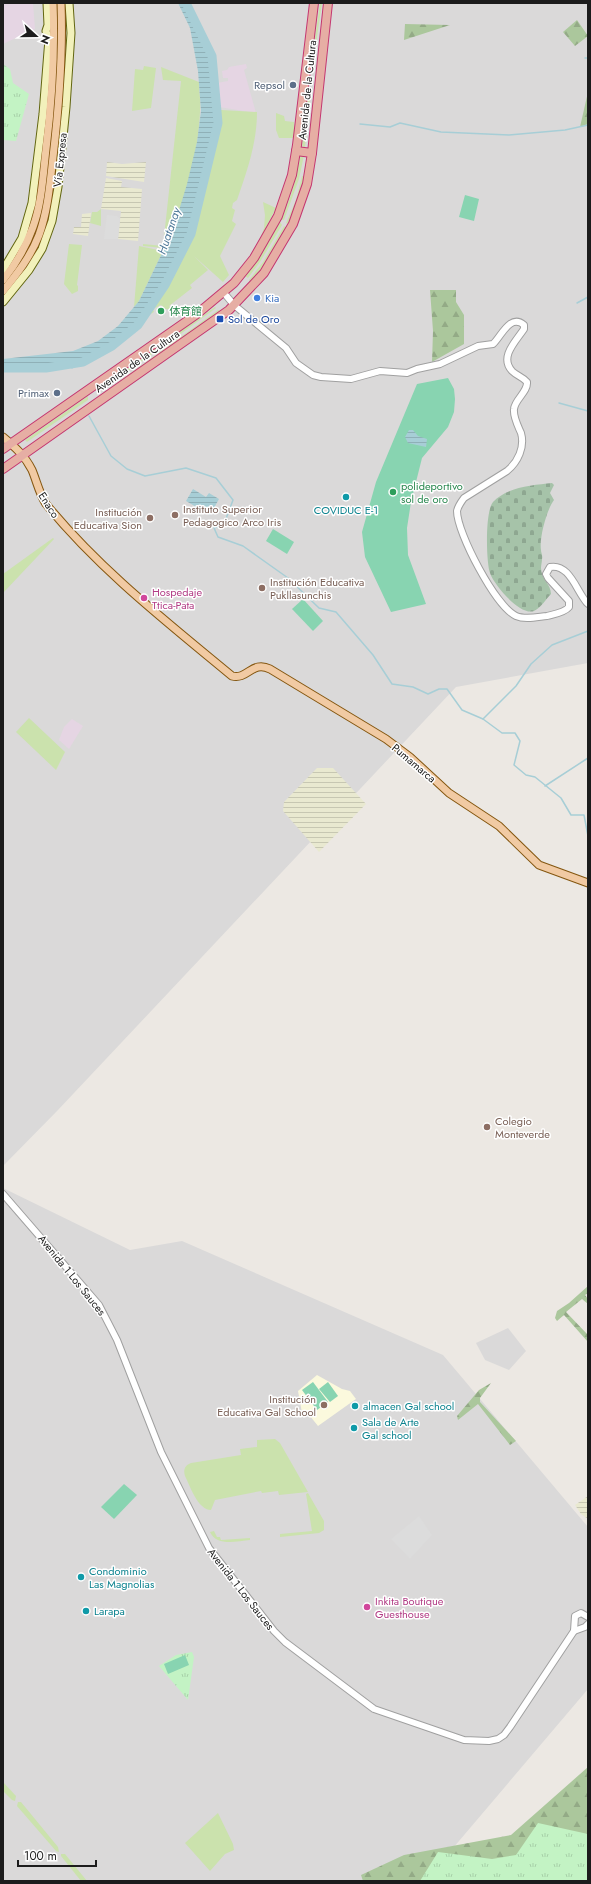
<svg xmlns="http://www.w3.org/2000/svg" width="591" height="1884" viewBox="0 0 591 1884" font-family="Jost,'Noto Sans SC',sans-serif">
<defs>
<pattern id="farmland-rules" width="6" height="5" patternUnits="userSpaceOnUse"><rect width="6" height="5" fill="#e9e9d0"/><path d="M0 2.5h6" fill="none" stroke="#c7c7b2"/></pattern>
<pattern id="forest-firs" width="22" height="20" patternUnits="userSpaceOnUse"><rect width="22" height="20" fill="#abc79c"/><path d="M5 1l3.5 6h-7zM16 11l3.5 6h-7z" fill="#93aa86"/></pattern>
<pattern id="cemetery-stones" width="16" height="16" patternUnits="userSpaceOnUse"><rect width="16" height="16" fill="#a6c3a9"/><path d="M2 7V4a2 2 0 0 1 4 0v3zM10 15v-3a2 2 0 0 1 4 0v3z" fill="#8ea791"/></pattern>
<pattern id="park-tufts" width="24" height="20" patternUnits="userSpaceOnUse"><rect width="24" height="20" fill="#c3f3c4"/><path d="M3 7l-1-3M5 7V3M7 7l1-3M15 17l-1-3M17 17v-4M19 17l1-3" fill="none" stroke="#a7d0a8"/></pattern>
<pattern id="water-rules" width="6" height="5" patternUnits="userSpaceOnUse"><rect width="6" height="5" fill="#a7ced6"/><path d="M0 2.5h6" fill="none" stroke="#8fb0b7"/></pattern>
</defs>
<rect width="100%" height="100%" fill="#ece8e3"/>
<g fill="#dad9d9">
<polygon points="3,3 588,3 588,663 456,687 58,1110 3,1166"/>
<polygon points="3,1188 130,1250 182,1241 443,1355 588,1527 588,1689 425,1881 3,1881"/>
<polygon points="508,1328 526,1351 509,1370 485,1360 476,1343"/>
</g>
<g fill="#e5d5e3">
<polygon points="3,3 33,3 35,29 3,44"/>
<polygon points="246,64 247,68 244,70 256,113 219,107 217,83 228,81 228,78 223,78 222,71 227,70 229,67"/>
<polygon points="72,719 83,726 69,749 59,740 64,727"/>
</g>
<polygon fill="#fbf9dd" points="317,1375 342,1389 350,1391 356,1399 318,1426 306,1411 302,1413 298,1391"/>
<g fill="url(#farmland-rules)">
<polygon points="107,162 122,164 146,162 144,182 106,176"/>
<polygon points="106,178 122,181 121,187 142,189 138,241 118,239 121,211 101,209"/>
<polygon points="91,213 88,236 73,234 74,227 81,227 82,214"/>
<polygon points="317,768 333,768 366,804 319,852 283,811 284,802"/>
<polygon points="588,1496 588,1519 581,1514 575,1505"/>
</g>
<g fill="#cbe2ad">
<polygon points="320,3 322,3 312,72 310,73"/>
<polygon points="144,66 156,68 151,108 132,111 135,69 143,70"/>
<path d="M161,67L199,82C199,92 201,102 200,112C198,158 184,207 163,248L143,246V244L163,246L181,81L163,80Z"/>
<polygon points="308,91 311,91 305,147 302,146"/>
<path d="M221,110L257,112C257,143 247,171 237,200L233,203L232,208L235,210L232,221L236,224L220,256L229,275L223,282L194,256L208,270L190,285L192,288L169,306L172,310L165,309L161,305L153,309L154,312L141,320L165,285L192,232Z"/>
<polygon points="276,113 284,116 285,121 294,122 294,138 279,138 276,130"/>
<polygon points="301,154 304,155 299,179 284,220 281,220 291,195"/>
<polygon points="302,176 306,177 289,224 286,223 296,200"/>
<polygon points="263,202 276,208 260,239 264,228 265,215"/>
<polygon points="101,209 101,226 90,223 92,212 97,212"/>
<polygon points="280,222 282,225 260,262 248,278 245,276 258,260"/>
<polygon points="284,226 287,228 266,264 251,283 249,280 263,262"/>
<polygon points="69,244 82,245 77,285 78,286 78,291 72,294 64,284"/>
<polygon points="139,246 163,251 139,301 134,307"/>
<polygon points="215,307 216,308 160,349 158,347"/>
<polygon points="218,310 222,311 105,395 103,393"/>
<polygon points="156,348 158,350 101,390 100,388"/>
<polygon points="88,396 88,400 27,442 25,440"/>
<polygon points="53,538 54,539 3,593 3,574"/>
<polygon points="29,718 65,752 56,770 16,732"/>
<path d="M275,1439L280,1443L308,1492L279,1495L278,1491L262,1493L261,1491L215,1500L211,1510C198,1510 190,1486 185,1476C183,1470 185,1465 191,1463L241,1455L240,1449L257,1447V1440Z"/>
<polygon points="308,1493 324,1521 324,1530 319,1533 280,1537 280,1534 312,1531 306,1494"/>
<path d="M214,1531L217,1537H220L221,1540L250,1538V1540C237,1541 217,1547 210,1532Z"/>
<polygon points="3,1782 16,1796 15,1801 12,1800 3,1791"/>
<polygon points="18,1802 21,1802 58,1847 59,1852 56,1851 17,1806"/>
<polygon points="218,1813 233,1844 234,1850 225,1854 210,1871 185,1843"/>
<polygon points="61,1854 65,1854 87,1881 81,1881 61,1856"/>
</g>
<g fill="url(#forest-firs)">
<polygon points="577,20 588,36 575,46 563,32"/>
<polygon points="405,24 450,25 404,40"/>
<polygon points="588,92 588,124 580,127"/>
<polygon points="430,290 456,290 456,302 464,315 464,344 432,362 433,331"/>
<polygon points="588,1286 588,1293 585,1295 588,1299 588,1304 582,1299 566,1312 588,1335 588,1342 564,1315 557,1321 555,1318 557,1311 569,1303"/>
<polygon points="491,1383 480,1398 480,1402 516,1441 510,1445 478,1404 458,1420 457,1416 479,1390"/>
<polygon points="588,1767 588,1881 363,1881 361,1875 404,1855 511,1835"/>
</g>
<path fill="url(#cemetery-stones)" d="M552,483L554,485L550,493L554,500C547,509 539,538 541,550C541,553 543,556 542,559C542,562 541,565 541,568C541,579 551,584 551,594C546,599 541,608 534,611C520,616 494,585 490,573C486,562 485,511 493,502C507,487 533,485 552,483Z"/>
<g fill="url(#park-tufts)">
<polygon points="3,64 10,69 13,83 29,94 16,141 3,140"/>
<polygon points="192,1652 194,1657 188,1700 159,1666 176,1655"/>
<polygon points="538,1823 588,1834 588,1881 420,1881 438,1852 492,1859 516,1855"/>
</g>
<g fill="#88d4b1">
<polygon points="465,195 479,199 474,221 459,217"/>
<polygon points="448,378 454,389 455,399 454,412 448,427 422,458 411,502 407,528 408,555 426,604 391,612 365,557 362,532 376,482 417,384"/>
<polygon points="273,529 294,542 287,554 266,541"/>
<polygon points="303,599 323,621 313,631 292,609"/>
<polygon points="313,1382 328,1402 317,1410 302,1390"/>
<polygon points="328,1382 338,1396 330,1402 319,1389"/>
<polygon points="124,1484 137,1495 114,1519 101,1507"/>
<polygon points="185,1655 189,1665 168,1674 164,1664"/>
</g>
<g fill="#dcdcdc">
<polygon points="107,215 117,216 120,219 118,239 104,239"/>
<polygon points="419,1516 432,1535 410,1559 391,1539"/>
</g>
<g fill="url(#water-rules)">
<polygon points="178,3 186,3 212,56 218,123 191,234 165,285 138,325 112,346 82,362 46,368 3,368 3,359 73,351 98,341 118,326 139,301 163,251 173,230 187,184 197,142 201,111 198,71 190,28"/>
<polygon points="409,430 413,430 418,436 427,439 426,447 408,443 405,437"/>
<polygon points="193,489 206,497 209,493 219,499 210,515 186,501"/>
</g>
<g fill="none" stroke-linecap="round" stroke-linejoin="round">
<g stroke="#a7ced6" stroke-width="1.5">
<polyline points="585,58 588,58"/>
<polyline points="360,124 390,127 400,123 441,132 509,135 565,130 588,125"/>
<polyline points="577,303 588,297"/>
<polyline points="69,362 72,368"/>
<polyline points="559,403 588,411"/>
<polyline points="89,416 111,456 127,469 145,476 186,468 216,478 233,500 224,524 214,528 218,537 243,546 288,578 319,608 336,612 373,655 392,684 413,687 428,694 439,689 447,689 462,710 483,719 502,733 515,733 520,741 514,765 526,775 535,777 561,798 571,815 584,815 588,836"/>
<polyline points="483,719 516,686 531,664 552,645 588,631"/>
<polyline points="545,786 588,758"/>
</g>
<polyline stroke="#a7ced6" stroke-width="9" points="3,368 46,368 83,362 112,346 138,325 165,285 191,234 218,123 212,56 186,3"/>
<defs>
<g id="tertiary">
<path d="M224,293L234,305L286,348L296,363L313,375L321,377L351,379L380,371L407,373L417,369L440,364L478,346L493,344C501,337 510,313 524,325V329C516,341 499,357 512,371C517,376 523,377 527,382C528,392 515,399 514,409C513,417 518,426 521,433C525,447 518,462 507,471L464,498C461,502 458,506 457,511C457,533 496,607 516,616C525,620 537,617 547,616C554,614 564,613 569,607V601L548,578L546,574L550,567C570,563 577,593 588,604"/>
<polyline points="3,1194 99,1305 117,1340 161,1452 209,1548 274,1631 285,1642 374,1709 464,1740 489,1741 498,1739 504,1735 510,1727 574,1631 575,1616 581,1613 588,1617"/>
<polyline points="574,1631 585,1627 588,1624"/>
</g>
<g id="secondary">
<polyline points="3,270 22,238 32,203 43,114 48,51 49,40 46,31 48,25 47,3"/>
<polyline points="3,302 29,270 42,249 52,221 58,187 66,107 71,33 69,3"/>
</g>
<g id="primary">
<path d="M3,280C16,264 26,247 33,227C42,202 43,175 46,149C52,100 55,52 53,3"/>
<path d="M3,291C17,274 31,256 39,235C48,210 50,183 53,157C59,106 63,55 61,3"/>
<path d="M3,437C15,447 25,456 32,470C37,482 39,493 46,504C100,570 167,622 232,676C248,680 252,660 270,669L386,739L410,757L449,793L499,826L539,865L588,883"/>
</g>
<g id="trunk">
<polyline points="296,151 312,153"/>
<polyline points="3,449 197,314 234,283 254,258 278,216 292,175 297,145 314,3"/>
<polyline points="3,469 229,310 264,273 293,224 307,184 312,153 328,3"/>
</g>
</defs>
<use href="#tertiary" stroke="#a0a0a0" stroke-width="8"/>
<use href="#secondary" stroke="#626610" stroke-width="9"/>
<use href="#primary" stroke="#84560f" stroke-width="9"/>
<use href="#trunk" stroke="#c43670" stroke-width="10"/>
<use href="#tertiary" stroke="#fff" stroke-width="6"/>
<use href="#secondary" stroke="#f2f1bb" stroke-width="7"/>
<use href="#primary" stroke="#f1caa3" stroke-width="7"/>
<use href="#trunk" stroke="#e6aea4" stroke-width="8"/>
</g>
<g fill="#5c6f8a" stroke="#fff" stroke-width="1.5">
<circle cx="293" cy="85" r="4"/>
<circle cx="57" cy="393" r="4"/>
</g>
<circle fill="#3f7fe0" stroke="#fff" stroke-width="1.5" cx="257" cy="298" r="4"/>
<g fill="#2e9e5b" stroke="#fff" stroke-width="1.5">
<circle cx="161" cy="311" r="4"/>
<circle cx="393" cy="492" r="4"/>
</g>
<rect fill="#1a4fb4" stroke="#fff" stroke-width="1.5" x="216" y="315" width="8" height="8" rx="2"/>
<g fill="#0f9aa8" stroke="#fff" stroke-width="1.5">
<circle cx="346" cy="497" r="4"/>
<circle cx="355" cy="1406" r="4"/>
<circle cx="354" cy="1428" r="4"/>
<circle cx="81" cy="1577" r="4"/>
<circle cx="86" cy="1611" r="4"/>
</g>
<g fill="#8d6e63" stroke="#fff" stroke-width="1.5">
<circle cx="175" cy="515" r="4"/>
<circle cx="150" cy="518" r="4"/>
<circle cx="262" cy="588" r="4"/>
<circle cx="487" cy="1127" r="4"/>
<circle cx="324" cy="1405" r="4"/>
</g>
<g fill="#d1479c" stroke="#fff" stroke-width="1.5">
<circle cx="144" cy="598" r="4"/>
<circle cx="367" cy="1607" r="4"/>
</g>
<g text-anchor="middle" stroke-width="3" stroke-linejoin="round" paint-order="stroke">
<g font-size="11" fill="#4e5e75" stroke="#fff" text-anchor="end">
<text x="285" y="89">Repsol</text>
<text x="49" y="397">Primax</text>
</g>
<g font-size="11" fill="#1c1c1c" stroke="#fff">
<text transform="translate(307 90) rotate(-84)" y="4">Avenida de la Cultura</text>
<text transform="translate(60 160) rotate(-84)" y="4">Vía Expresa</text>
<text transform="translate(137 361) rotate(-35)" y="4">Avenida de la Cultura</text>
<text transform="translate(49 505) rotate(57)" y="4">Enaco</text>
<text transform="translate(414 763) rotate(40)" y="4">Pumamarca</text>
<text transform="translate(72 1275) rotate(51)" y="4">Avenida 1 Los Sauces</text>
<text transform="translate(241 1589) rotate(52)" y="4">Avenida 1 Los Sauces</text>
</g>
<g font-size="11" fill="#366cbe" stroke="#fff" text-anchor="start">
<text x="265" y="302">Kia</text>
</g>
<g font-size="11" fill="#27864d" stroke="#fff" text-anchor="start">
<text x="169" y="315">体育館</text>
<text x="401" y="490">polideportivo<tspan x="401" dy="13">sol de oro</tspan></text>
</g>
<g font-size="11" fill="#164399" stroke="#fff" text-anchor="start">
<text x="228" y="323">Sol de Oro</text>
</g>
<g font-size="11" fill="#785e54" stroke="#fff" text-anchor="start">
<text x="183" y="513">Instituto Superior<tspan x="183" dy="13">Pedagogico Arco Iris</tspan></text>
<text x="142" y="516" text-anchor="end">Institución<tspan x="142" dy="13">Educativa Sion</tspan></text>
<text x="270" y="586">Institución Educativa<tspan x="270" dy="13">Pukllasunchis</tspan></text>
<text x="495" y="1125">Colegio<tspan x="495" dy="13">Monteverde</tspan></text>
<text x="316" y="1403" text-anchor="end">Institución<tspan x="316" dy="13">Educativa Gal School</tspan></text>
</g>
<g font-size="11" fill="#0d838f" stroke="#fff" text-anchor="start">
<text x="346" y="514" text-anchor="middle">COVIDUC E-1</text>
<text x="363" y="1410">almacen Gal school</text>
<text x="362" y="1426">Sala de Arte<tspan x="362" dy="13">Gal school</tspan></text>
<text x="89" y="1575">Condominio<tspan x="89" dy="13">Las Magnolias</tspan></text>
<text x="94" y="1615">Larapa</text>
</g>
<g font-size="11" fill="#b23c85" stroke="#fff" text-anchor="start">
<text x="152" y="596">Hospedaje<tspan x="152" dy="13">Ttica-Pata</tspan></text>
<text x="375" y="1605">Inkita Boutique<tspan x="375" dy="13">Guesthouse</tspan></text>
</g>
<g font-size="12" font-style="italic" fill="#507a9a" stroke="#fff">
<text transform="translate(169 231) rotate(-71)" y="4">Huatanay</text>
</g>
</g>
<rect width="591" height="1884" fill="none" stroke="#1c1c1c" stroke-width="8"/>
<g transform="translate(36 36) rotate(111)" stroke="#ffffff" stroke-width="3" paint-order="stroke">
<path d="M0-3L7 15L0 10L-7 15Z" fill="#1c1c1c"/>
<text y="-6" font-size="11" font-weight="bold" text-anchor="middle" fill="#1c1c1c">N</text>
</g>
<path d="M18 1860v6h78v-6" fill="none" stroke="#1c1c1c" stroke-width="2"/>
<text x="24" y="1860" font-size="12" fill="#1c1c1c" stroke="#ffffff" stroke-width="3" paint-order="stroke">100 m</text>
</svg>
